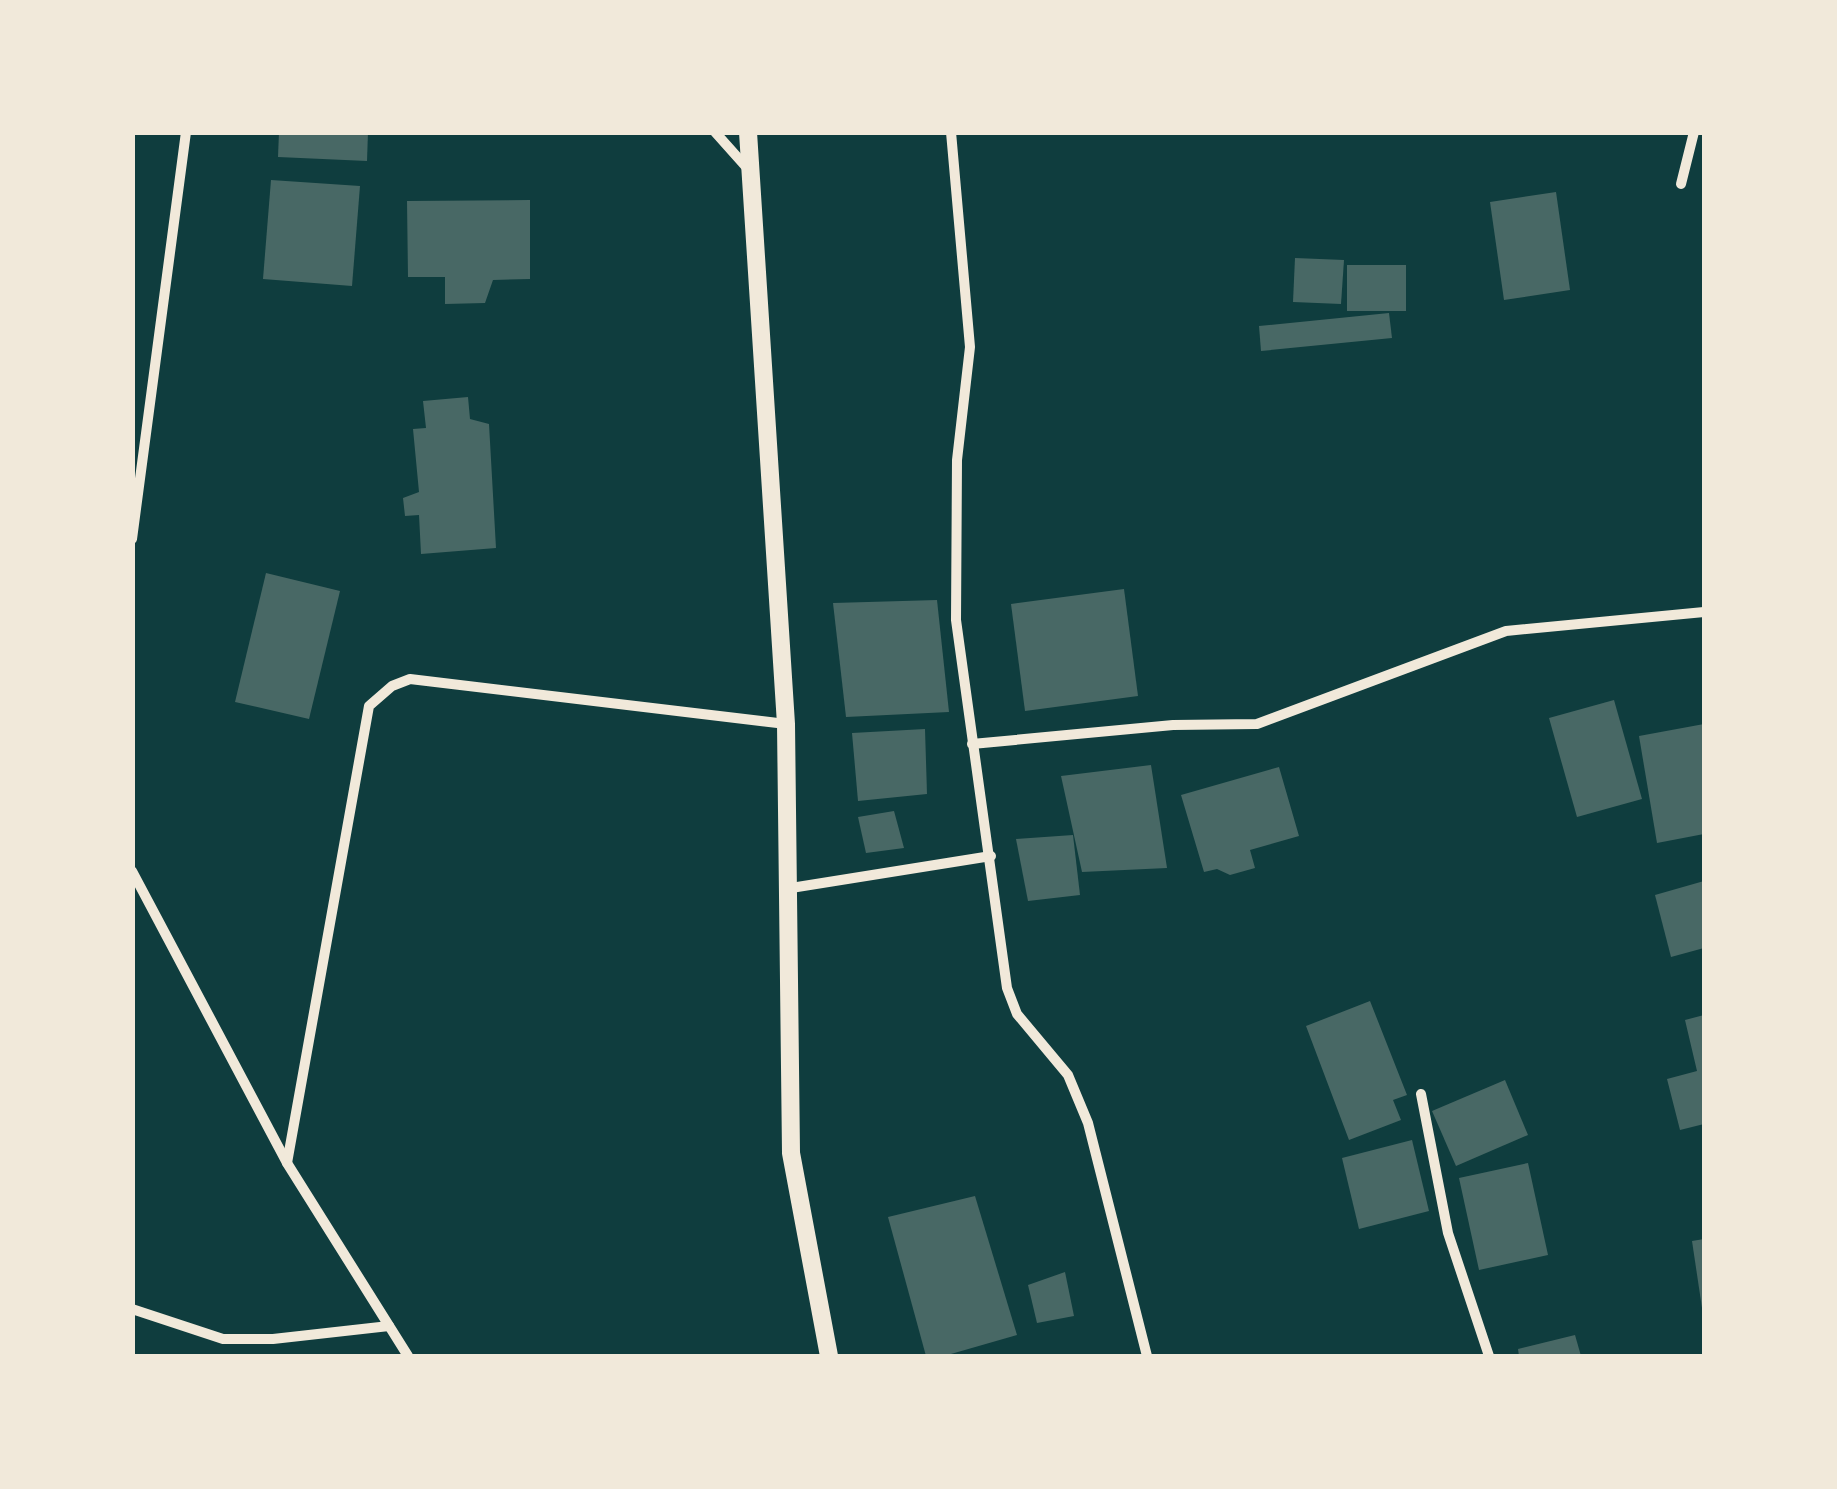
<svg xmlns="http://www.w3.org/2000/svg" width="1837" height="1489" viewBox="0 0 1837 1489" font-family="Overpass,sans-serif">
<rect width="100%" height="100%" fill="#0f3d3e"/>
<g fill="#486865">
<polygon points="279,132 368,132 367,161 278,157"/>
<polygon points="271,180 360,186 352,286 263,279"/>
<polygon points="1556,192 1570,290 1504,300 1490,202"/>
<polygon points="530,200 530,279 493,280 485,303 445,304 445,277 408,277 407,201"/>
<polygon points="1295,258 1344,260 1341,304 1293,302"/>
<rect x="1347" y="265" width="59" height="46"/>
<polygon points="1389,313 1392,338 1261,351 1259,326"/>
<polygon points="468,397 470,419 489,424 496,548 421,554 419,515 405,516 403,498 419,492 413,429 426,428 423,401"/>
<polygon points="266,573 340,591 309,719 235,702"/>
<polygon points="1124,589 1138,696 1025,711 1011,604"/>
<polygon points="937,600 949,712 846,717 833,603"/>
<polygon points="1614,700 1642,799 1577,817 1549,718"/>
<polygon points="1704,724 1704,834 1657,843 1639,736"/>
<polygon points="925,729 927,794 858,801 852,733"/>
<polygon points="1151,765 1167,868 1082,872 1061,776"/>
<polygon points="1279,767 1299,836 1250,850 1255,868 1230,875 1217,869 1204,872 1181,795"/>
<polygon points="894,811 904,848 866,853 858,817"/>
<polygon points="1073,835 1080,895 1028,901 1016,839"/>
<polygon points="1704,881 1704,948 1671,957 1655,895"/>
<polygon points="1370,1001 1407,1095 1393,1100 1401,1120 1349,1140 1306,1026"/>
<polygon points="1704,1015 1704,1124 1680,1130 1667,1079 1697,1071 1685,1020"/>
<polygon points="1505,1080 1528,1135 1456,1166 1432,1111"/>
<polygon points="1412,1140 1429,1211 1359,1229 1342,1158"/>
<polygon points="1528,1163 1548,1255 1479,1270 1459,1178"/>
<polygon points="975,1196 1017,1335 944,1356 926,1356 888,1217"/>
<polygon points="1704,1239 1704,1308 1702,1308 1692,1241"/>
<polygon points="1065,1272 1074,1316 1037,1323 1028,1285"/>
<polygon points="1575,1335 1581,1356 1519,1356 1518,1349"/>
</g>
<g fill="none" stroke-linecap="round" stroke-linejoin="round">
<g stroke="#f1e9da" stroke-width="10">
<polyline points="715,132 748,169"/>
<polyline points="951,132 970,347 957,460 956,620 1007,988 1017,1014 1068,1075 1088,1123 1147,1356"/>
<polyline points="1681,184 1694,132"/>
<polyline points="132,539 186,132"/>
<polyline points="972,744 1173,725 1257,724 1506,631 1704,612"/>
<polyline points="132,871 287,1163 408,1356"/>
<polyline points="791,888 991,856"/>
<polyline points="1421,1094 1448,1233 1489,1356"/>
<polyline points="287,1163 369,706 392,686 410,679 786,724"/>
<polyline points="132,1309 223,1339 273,1339 389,1326"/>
</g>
<polyline stroke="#f1e9da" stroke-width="18" points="748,132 786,724 791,1153 829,1356"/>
</g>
<rect width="1837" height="1489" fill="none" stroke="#f1e9da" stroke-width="270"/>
</svg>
